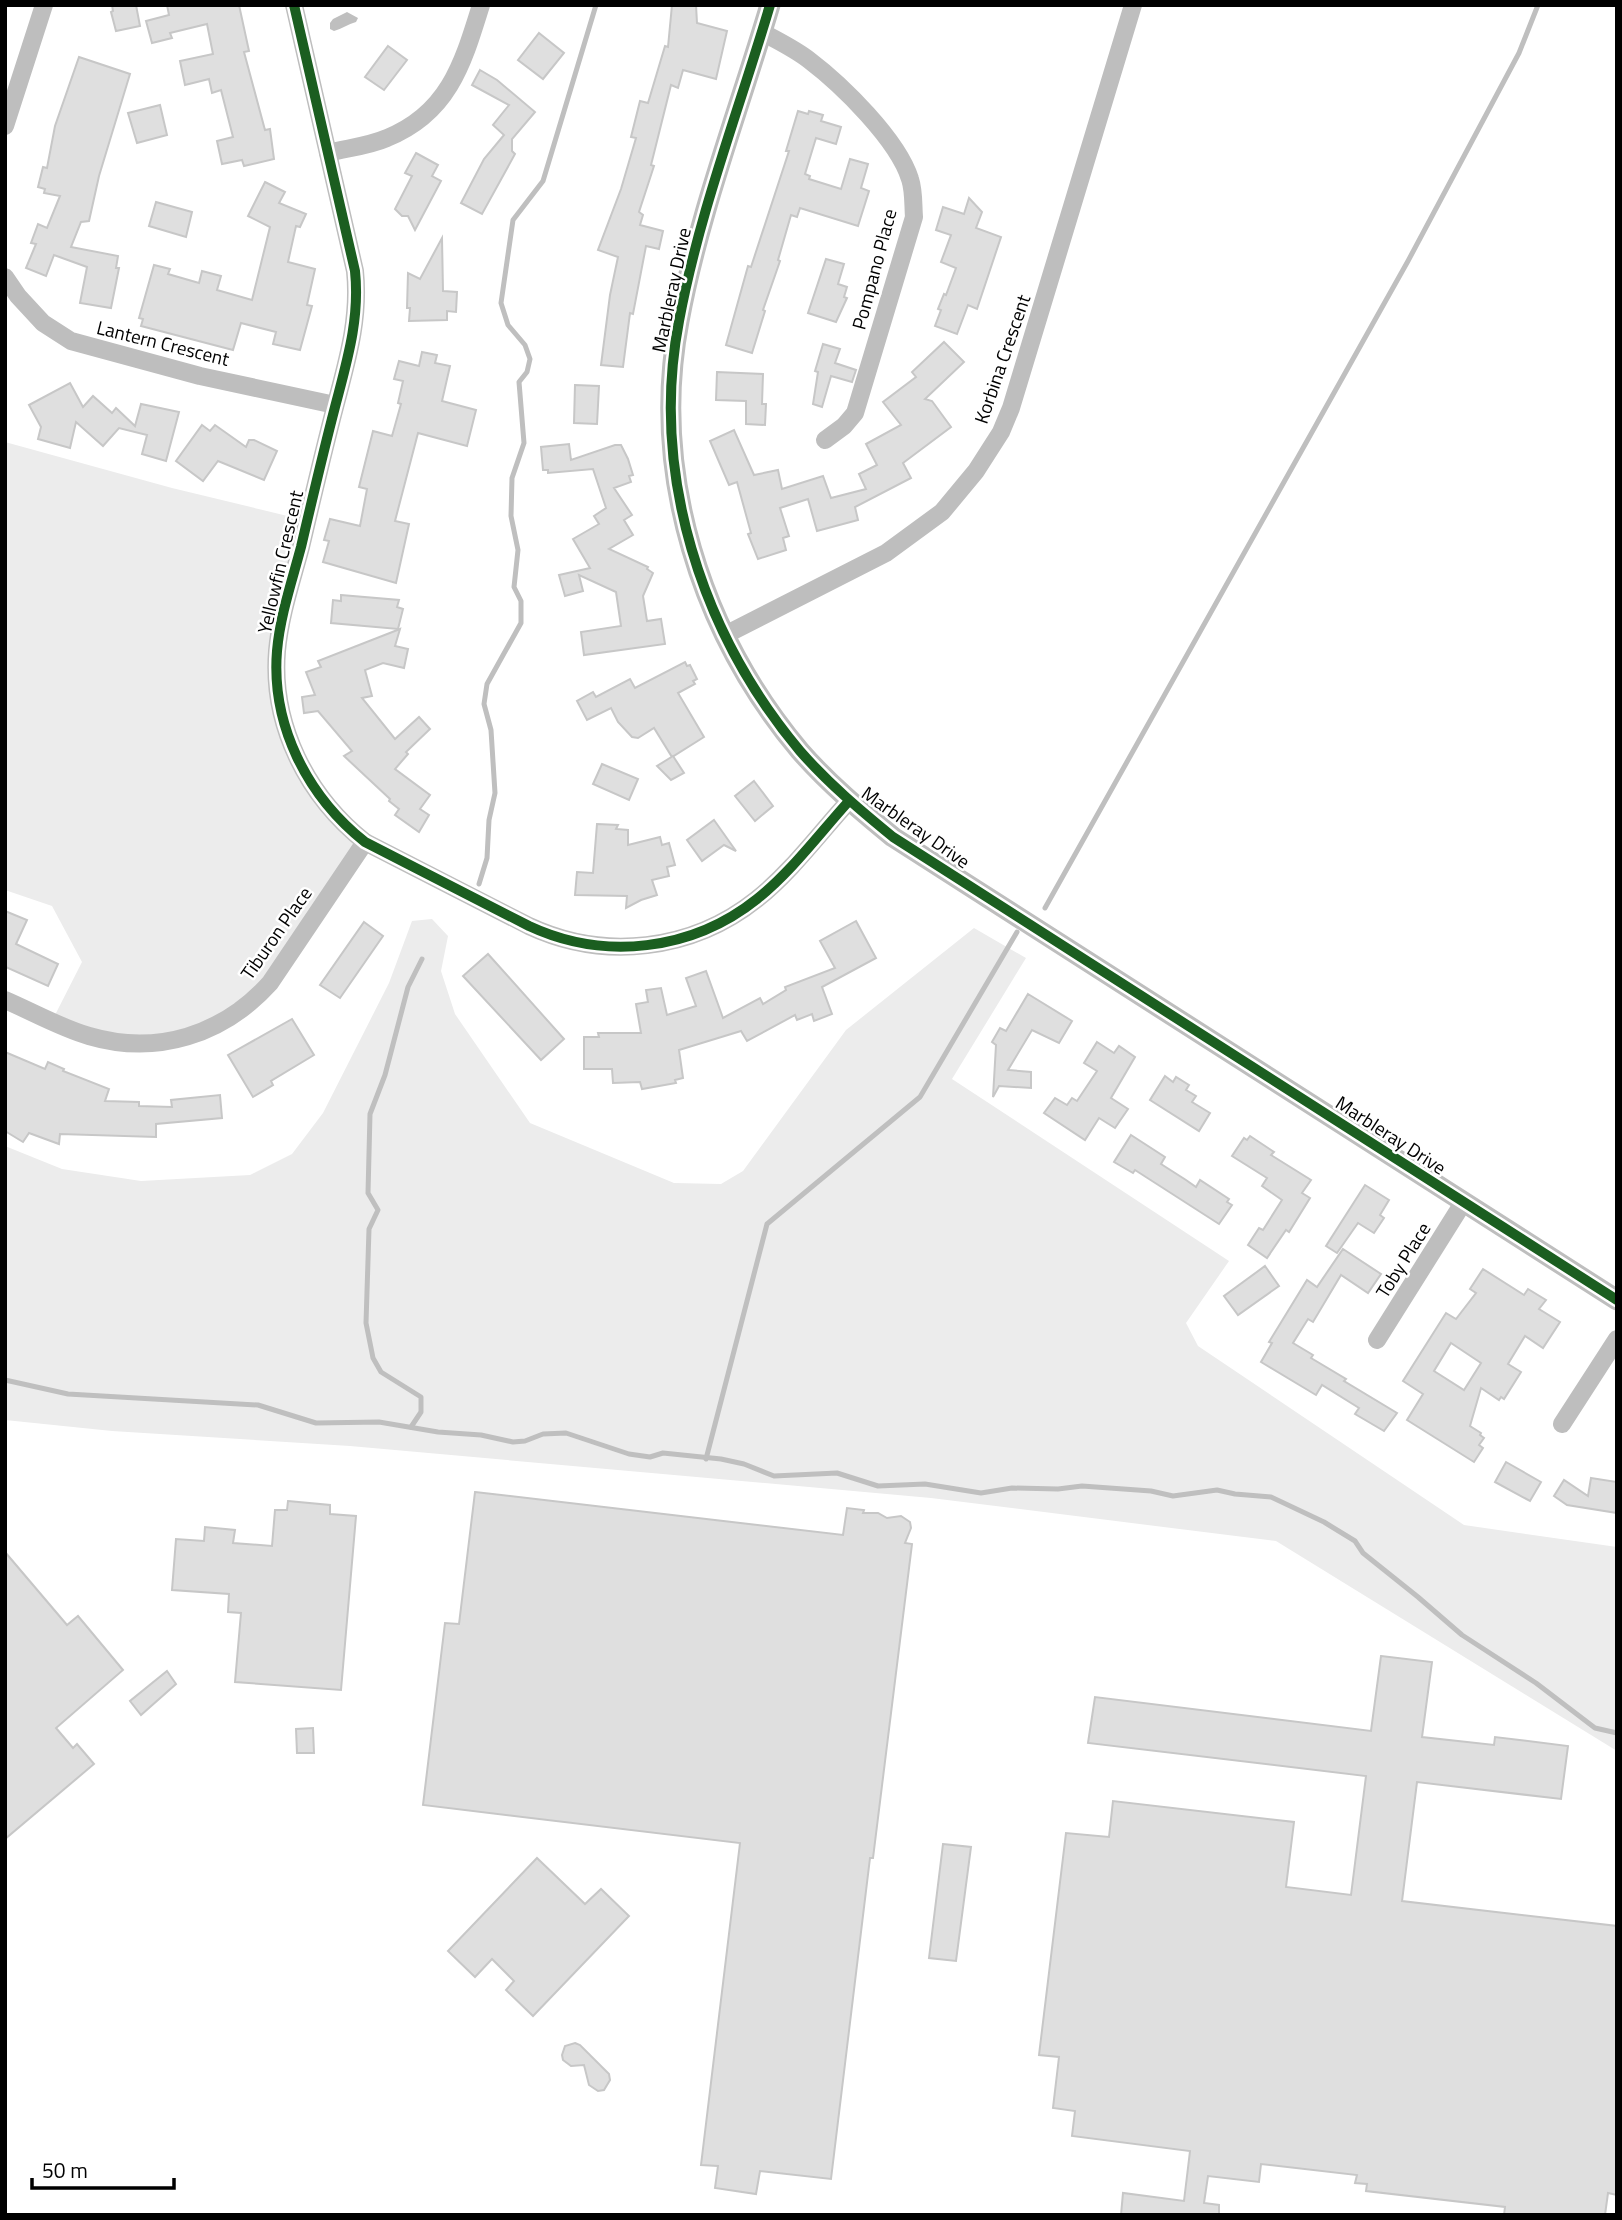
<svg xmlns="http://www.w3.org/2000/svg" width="1622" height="2220" viewBox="0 0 1622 2220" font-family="'Titillium Web',sans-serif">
<rect width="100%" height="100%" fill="#fff"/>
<g fill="#ececec">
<polygon points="5,442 172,488 304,520 281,623 284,733 361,842 267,983 233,1014 136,1043 54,1017 82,962 52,906 5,890"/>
<polygon points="432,919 448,936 441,971 455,1014 530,1123 674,1183 721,1184 743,1171 846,1030 974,928 1026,958 952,1079 1229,1261 1186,1323 1198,1346 1464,1525 1617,1547 1617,1751 1276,1541 931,1498 350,1446 112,1431 5,1420 5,1146 62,1169 141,1181 250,1175 292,1154 323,1113 389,983 412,921"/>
</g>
<path fill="#bfbfbf" d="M347,12L358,18L356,22C348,24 342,29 334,31L330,29V23L333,19Z"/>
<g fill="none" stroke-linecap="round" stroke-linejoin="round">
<g stroke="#bfbfbf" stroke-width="5">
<polyline points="479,884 487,858 489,820 495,793 491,730 484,704 487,684 521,623 521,601 514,587 518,550 511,516 512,478 524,443 519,382 527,372 530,359 525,345 508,325 501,303 513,220 543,181 596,5"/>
<polyline points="1045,908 1408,261 1519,53 1538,5"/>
<polyline points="5,1380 68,1394 258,1405 316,1423 379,1422 438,1432 481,1435 513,1442 525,1441 543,1434 566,1433 629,1454 650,1457 663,1453 721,1459 744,1464 774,1476 837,1473 878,1486 925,1484 981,1493 1012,1488 1058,1489 1082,1486 1151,1491 1173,1496 1217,1490 1235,1494 1271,1497 1324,1522 1355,1541 1363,1553 1418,1597 1462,1635 1536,1683 1595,1728 1617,1733"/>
<polyline points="411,1427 421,1412 421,1397 381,1372 373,1358 366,1323 369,1229 378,1210 368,1193 370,1114 385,1075 408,987 422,959"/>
<polyline points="706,1459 767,1224 920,1097 1017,932"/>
</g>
</g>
<g fill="#dfdfdf" stroke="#c7c7c7" stroke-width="2" fill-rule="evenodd">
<polygon points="112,5 136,5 140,26 116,31 111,12 113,11"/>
<polygon points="167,5 239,5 249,51 244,52 265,130 270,129 274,159 244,166 242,160 222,164 217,141 233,137 221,90 212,93 209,79 185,85 180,61 213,54 207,24 170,33 172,38 152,43 146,21 169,15"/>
<polygon points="672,5 696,5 697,23 727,31 716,79 683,70 678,88 671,85 651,165 654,166 639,212 643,215 640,225 663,231 659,249 646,246 633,314 630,313 623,367 601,365 610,295 618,257 598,250 621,189 636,138 631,137 640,101 648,103 665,46 668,47"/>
<polygon points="539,33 564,53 543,79 518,60"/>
<polygon points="388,46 407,60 384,90 365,77"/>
<polygon points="79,57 130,74 99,176 89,221 81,222 71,247 118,256 116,268 119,268 111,308 80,303 87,267 54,255 46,276 26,268 36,244 31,243 38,224 47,228 60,196 44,193 45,189 38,187 43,167 47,168 55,126"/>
<polygon points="480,70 497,80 535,112 512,139 512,151 515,154 482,214 461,203 484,159 504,135 493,125 509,105 472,85"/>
<polygon points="160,105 167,135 137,143 128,113"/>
<polygon points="798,111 808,114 809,111 823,115 821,121 841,127 836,144 816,138 805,174 810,176 809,179 841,189 850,159 868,164 861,188 869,191 858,226 800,208 797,217 791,215 778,260 780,261 763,310 765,311 752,353 726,345 748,266 751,267 789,151 786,151"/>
<polygon points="416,153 438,165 432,176 441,181 415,230 408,216 402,216 395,209 412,176 405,173"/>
<polygon points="265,182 285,192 279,203 306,214 300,227 296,226 288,262 315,269 307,305 312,306 300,350 273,344 276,332 241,323 233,350 141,326 143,319 139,318 154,265 170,269 168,274 199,283 202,271 221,276 217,290 252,300 270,227 248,216"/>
<polygon points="969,198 982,212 976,228 1001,237 977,309 968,305 957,334 935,326 941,310 938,309 944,294 946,295 956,268 941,262 951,235 936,230 943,207 964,214"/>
<polygon points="156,202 192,212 186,237 149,226"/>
<polygon points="442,238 443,291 457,292 456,312 447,311 447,320 409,321 410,308 407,308 408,273 420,279"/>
<polygon points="826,259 844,264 838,284 847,287 844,297 847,298 836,322 808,313"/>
<polygon points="944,342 964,362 925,399 932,401 951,427 903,463 911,478 855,507 858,520 817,531 808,499 780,508 789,536 783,538 786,550 758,559 748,534 751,533 737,482 729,485 710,441 734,430 754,475 778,470 782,489 823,476 831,498 866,489 859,474 877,465 866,444 901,425 883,402 916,377 912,372"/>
<polygon points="823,344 840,349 835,363 856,370 852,382 831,376 822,407 813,404 818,372 815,371"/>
<polygon points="422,352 437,355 435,363 450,366 442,401 476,410 467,446 418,433 395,521 409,524 396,583 323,562 329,541 324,540 330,519 360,526 367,489 359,487 373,431 392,436 401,404 398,403 403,381 394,379 399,361 419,366"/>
<polygon points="717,372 763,374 762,404 766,404 765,425 746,424 746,401 716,400"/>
<polygon points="70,383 83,407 93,396 112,413 116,408 135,426 141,404 179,412 166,461 142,454 147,435 119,428 103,446 76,422 70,448 38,439 41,427 29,405"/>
<polygon points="575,385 599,386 597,424 574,423"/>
<polygon points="202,425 210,431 215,425 246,447 249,440 254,440 277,451 264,480 218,461 203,481 176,461"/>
<polygon points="569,444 571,460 615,445 621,445 628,459 633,475 629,476 631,482 614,488 632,515 624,520 633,535 609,549 648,567 647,569 653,573 643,596 647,621 661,619 665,644 584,655 581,632 621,626 616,592 579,575 583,591 565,596 559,575 590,568 573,539 599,524 594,516 606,508 593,469 548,473 548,470 543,470 541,447"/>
<polygon points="341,595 399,600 397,607 403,609 398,629 331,623 333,600 341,601"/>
<polygon points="400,629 395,646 408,649 404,668 383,663 365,670 372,696 362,698 395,739 419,717 430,729 406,752 408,754 395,769 430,795 420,809 429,815 419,832 395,815 399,809 389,801 390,799 344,756 352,751 318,711 304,713 302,697 315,695 306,672 321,667 318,661"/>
<polygon points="685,662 687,666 690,665 697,679 693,681 695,684 678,693 704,737 672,757 654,728 638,738 632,737 618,722 611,708 587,720 577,701 593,692 596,697 630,679 635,688"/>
<polygon points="673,756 684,773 671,780 657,766"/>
<polygon points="602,764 638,779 629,800 593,784"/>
<polygon points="754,781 773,806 755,821 735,796"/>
<polygon points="714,820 736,851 724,845 702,861 687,840"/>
<polygon points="597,824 618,825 616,829 628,830 628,845 660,837 662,845 669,843 675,865 667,867 669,876 652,880 657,895 641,900 626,908 627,896 575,895 577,872 593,873"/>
<polygon points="5,911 27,920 16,944 58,964 48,986 6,967 5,969"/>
<polygon points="856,921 876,958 822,987 832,1014 814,1021 812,1014 797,1020 795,1015 747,1041 741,1031 679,1050 683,1078 675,1080 676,1083 642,1089 640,1082 613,1083 612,1069 584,1069 584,1037 599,1037 598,1033 641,1033 636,1004 648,1002 646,990 661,988 667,1015 696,1006 686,978 706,971 723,1018 760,998 763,1004 786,990 785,987 835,968 820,941"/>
<polygon points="364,922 383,936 340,998 320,985"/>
<polygon points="488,954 564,1039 541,1060 463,976"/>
<polygon points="1028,994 1072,1021 1059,1043 1032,1030 1008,1070 1031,1072 1031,1088 999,1086 993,1097 996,1045 992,1042 1000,1028 1006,1031"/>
<polygon points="292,1019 314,1055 271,1081 273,1085 253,1097 228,1055"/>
<polygon points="1097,1042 1114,1053 1119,1046 1135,1057 1111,1098 1128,1109 1115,1128 1099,1118 1085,1140 1044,1113 1055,1098 1067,1105 1072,1098 1077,1101 1097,1071 1084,1063"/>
<polygon points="5,1052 45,1069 48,1062 64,1069 63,1071 109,1089 105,1101 139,1102 139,1106 172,1107 171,1100 220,1095 222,1118 156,1124 156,1137 60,1134 59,1144 29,1133 23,1142 5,1131"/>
<polygon points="1165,1076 1173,1082 1176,1077 1189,1085 1186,1090 1196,1096 1192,1102 1210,1113 1199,1131 1150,1100"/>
<polygon points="1131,1135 1165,1157 1161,1164 1186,1180 1196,1187 1200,1180 1229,1199 1227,1202 1232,1205 1219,1224 1135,1170 1133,1173 1114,1162"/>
<polygon points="1250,1136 1274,1152 1271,1155 1311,1180 1302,1193 1310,1198 1289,1232 1286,1230 1267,1258 1248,1245 1259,1228 1263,1230 1282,1200 1262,1186 1267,1178 1232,1156 1244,1138 1247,1140"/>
<polygon points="1365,1185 1389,1200 1380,1215 1384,1218 1374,1233 1358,1223 1337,1253 1326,1246"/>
<polygon points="1343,1249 1381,1274 1368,1293 1341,1275 1313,1322 1308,1319 1293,1343 1313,1355 1311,1358 1346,1379 1344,1381 1397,1413 1384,1431 1355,1414 1359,1408 1322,1385 1316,1395 1261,1362 1272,1343 1269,1342 1307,1280 1317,1287"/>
<polygon points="1265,1266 1279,1286 1238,1315 1224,1296"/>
<path d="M1483,1269L1524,1295L1528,1289L1546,1300L1539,1309L1560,1322L1543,1348L1525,1336L1508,1364L1521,1372L1504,1399L1501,1397L1499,1400L1481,1388L1470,1426L1481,1433L1480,1435L1484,1438L1479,1445L1483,1448L1474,1462L1407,1420L1423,1394L1403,1381L1446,1313L1456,1319L1476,1293L1470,1289ZM1451,1343L1481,1363L1464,1390L1434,1371Z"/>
<polygon points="1506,1462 1541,1482 1530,1501 1495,1482"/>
<polygon points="1591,1478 1617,1482 1617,1513 1567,1505 1554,1496 1564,1480 1588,1496"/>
<polygon points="475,1492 843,1535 847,1508 864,1510 863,1513 878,1513 887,1518 901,1516 910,1522 911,1528 905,1543 912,1544 873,1858 870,1858 831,2179 760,2171 756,2194 715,2188 718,2166 701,2165 740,1843 423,1805 445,1623 459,1624"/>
<polygon points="288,1501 330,1505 330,1514 356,1516 341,1690 235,1682 241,1613 228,1612 229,1594 172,1590 176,1539 204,1541 205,1527 235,1530 233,1543 272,1546 275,1510 287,1510"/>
<polygon points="5,1552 67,1625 78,1616 123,1670 56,1728 73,1748 77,1744 94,1764 5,1839"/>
<polygon points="1381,1656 1432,1662 1422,1737 1494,1745 1495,1737 1568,1746 1561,1799 1417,1782 1402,1901 1617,1926 1617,2195 1608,2193 1605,2215 1504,2215 1505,2207 1366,2191 1367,2184 1355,2183 1357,2175 1261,2164 1259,2182 1208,2176 1204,2203 1219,2205 1219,2215 1121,2215 1123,2193 1184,2201 1190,2151 1072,2136 1075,2111 1053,2108 1059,2057 1039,2055 1066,1833 1109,1837 1113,1801 1294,1822 1286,1887 1351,1895 1366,1776 1088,1743 1095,1697 1371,1731"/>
<polygon points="167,1671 176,1684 141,1715 130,1701"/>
<polygon points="313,1728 314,1753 297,1753 296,1729"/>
<polygon points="943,1844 971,1847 956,1961 929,1958"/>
<polygon points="537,1858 585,1904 601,1889 629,1916 533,2016 506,1990 514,1981 492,1959 475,1977 448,1951"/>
<polygon points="575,2043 580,2045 609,2074 610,2080 604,2090 598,2091 589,2085 584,2065 571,2066 563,2060 562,2055 565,2046"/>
</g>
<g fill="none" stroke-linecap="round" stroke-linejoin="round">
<g stroke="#bebebe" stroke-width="18">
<path d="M294,5L355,271C360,319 347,361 335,407C323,453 312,500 301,547C292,581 280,616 277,651C271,725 307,796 365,842L529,926C604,961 692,951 757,899C791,872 819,834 849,801"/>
<path d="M762,32C778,41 795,49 809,60C842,85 898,140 910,179C914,191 913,204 914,217L855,413L844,426L825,440"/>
<polyline points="5,126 44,5"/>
<path d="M328,153C347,148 369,146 387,138C449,113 463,63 481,5"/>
<polyline points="5,277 18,296 43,323 71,341 200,376 335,405"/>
<polyline points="725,635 886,553 942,512 976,471 1001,432 1011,408 1133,5"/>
<path d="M5,1000C33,1012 61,1028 89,1036C157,1056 223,1035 270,983L365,842"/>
<polyline points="1377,1340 1463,1203"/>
<polyline points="1562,1424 1617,1339"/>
</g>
<path stroke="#bebebe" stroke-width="21" d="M770,5C739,110 699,213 679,321C650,473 701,633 800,751C828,783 860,810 893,837L1617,1300"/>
<defs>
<g id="cycleway">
<path d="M294,5L355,271C360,319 347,361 335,407C323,453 312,500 301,547C292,581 280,616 277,651C271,725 307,796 365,842L529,926C604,961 692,951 757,899C791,872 819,834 849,801"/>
<path d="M770,5C739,110 699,213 679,321C650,473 701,633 800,751C828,783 860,810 893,837L1617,1300"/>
</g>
</defs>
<use href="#cycleway" stroke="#fff" stroke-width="15"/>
<use href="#cycleway" stroke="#1b5e20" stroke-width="10"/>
</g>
<g text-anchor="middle" stroke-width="5" stroke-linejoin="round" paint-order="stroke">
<g font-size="19" fill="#000" stroke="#fff">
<text transform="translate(874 269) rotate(-75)" y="7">Pompano Place</text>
<text transform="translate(671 290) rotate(-78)" y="7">Marbleray Drive</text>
<text transform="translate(163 343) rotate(14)" y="7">Lantern Crescent</text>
<text transform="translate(1002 359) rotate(-71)" y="7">Korbina Crescent</text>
<text transform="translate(280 562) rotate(-77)" y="7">Yellowfin Crescent</text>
<text transform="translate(916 827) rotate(35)" y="7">Marbleray Drive</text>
<text transform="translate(276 933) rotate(-55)" y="7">Tiburon Place</text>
<text transform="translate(1391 1135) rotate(33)" y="7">Marbleray Drive</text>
<text transform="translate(1403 1260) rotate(-58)" y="7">Toby Place</text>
</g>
</g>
<rect width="1622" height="2220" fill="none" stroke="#000000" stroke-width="14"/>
<path d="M32 2178v10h142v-10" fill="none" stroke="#000000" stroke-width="3.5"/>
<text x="42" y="2178" font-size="21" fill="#000000" stroke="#ffffff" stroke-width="5" paint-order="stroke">50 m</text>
</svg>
